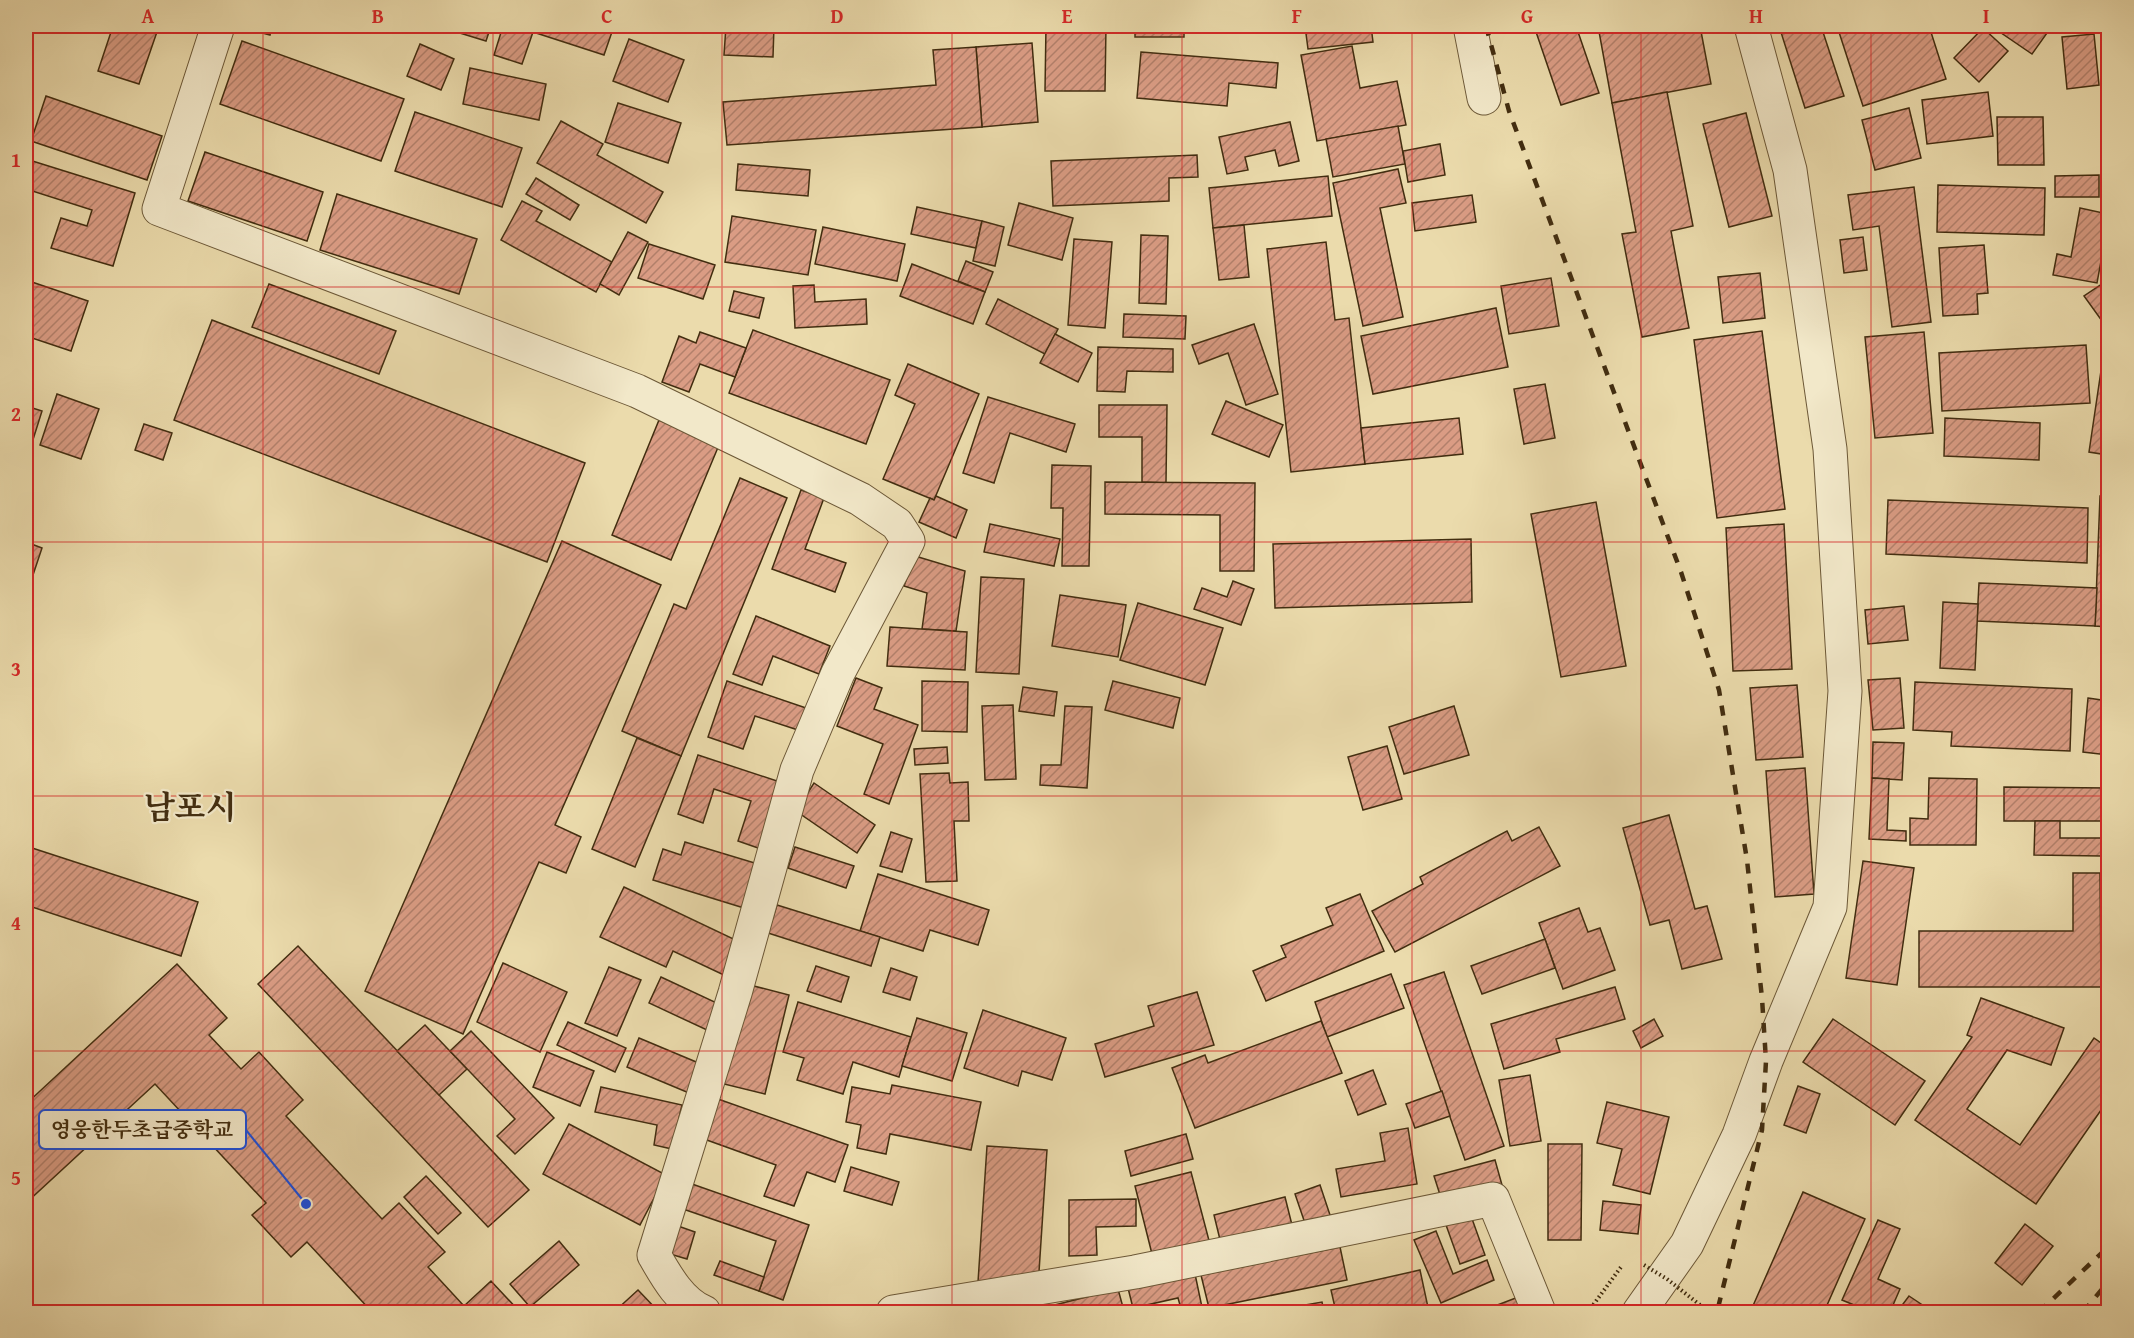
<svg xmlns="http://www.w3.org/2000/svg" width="2134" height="1338" viewBox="0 0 2134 1338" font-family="'Gentium Book Plus','Noto Serif KR',serif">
<defs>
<pattern id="building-hatch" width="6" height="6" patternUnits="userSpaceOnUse" patternTransform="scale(1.5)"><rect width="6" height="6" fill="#da9c84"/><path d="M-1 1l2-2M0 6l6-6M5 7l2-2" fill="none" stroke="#b2806b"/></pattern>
</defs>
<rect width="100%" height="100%" fill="#ebdbac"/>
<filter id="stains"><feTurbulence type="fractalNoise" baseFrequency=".00333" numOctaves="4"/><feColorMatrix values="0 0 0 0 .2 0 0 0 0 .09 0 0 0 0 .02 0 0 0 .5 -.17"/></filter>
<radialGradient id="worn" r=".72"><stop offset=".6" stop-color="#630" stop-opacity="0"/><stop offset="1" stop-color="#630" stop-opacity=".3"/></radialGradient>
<g fill="url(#building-hatch)" stroke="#422d10" stroke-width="1.5">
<polygon points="113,26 159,26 139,84 98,71"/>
<polygon points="237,26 272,26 270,35"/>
<polygon points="437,26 491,26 486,41"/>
<polygon points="503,26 614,26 604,55 533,32 522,64 494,55"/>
<polygon points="726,26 774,26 773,57 724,55"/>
<polygon points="1046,26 1106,26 1105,91 1045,91"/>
<rect x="1135" y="26" width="49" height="11"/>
<polygon points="1305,26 1371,26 1373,42 1308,49"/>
<polygon points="1534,26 1576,26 1599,93 1561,105"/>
<polygon points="1598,26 1700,26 1711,84 1612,103"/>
<polygon points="1779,26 1821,26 1844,96 1805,108"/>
<polygon points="1837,26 1929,26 1946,79 1863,106"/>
<polygon points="1991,26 2052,26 2032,54"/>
<polygon points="1983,28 2008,51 1979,82 1954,58"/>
<polygon points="2094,34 2099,85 2067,89 2062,37"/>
<polygon points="629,39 684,60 668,102 613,81"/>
<polygon points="242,41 404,99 381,161 220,104"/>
<polygon points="1032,43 1038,122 982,127 976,47"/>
<polygon points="420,44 454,59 441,90 407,76"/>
<polygon points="1352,46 1360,88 1397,81 1406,125 1317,141 1301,55"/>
<polygon points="976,47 982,127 727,145 723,102 936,85 933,50"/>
<polygon points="1141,52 1278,63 1276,88 1229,83 1227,106 1137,98"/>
<polygon points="470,68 546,84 539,120 463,104"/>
<polygon points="1667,92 1693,226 1671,231 1689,328 1642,337 1622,234 1636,232 1612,103"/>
<polygon points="1988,92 1993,136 1927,144 1922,100"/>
<polygon points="46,96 162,136 147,180 31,141"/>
<polygon points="618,103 681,123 668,163 605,142"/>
<polygon points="1909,108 1921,158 1875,170 1862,120"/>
<polygon points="415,112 522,148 502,207 395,171"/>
<polygon points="1746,113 1772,216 1729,227 1703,124"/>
<polygon points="1997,117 2043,117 2044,165 1998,165"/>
<polygon points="561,121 603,144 597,155 663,192 646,223 537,163"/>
<polygon points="1290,122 1299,161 1279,166 1275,150 1245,157 1248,170 1227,174 1219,137"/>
<polygon points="1398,126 1405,164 1333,177 1326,139"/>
<polygon points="1440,144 1445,175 1408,182 1403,151"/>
<polygon points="205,152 323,192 307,241 188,201"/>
<polygon points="1197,155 1198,177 1169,178 1169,201 1053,206 1051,161"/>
<polygon points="26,159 135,193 113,266 51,248 61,218 87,226 92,210 26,189"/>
<polygon points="738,164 810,170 808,196 736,190"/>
<polygon points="1398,169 1406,203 1380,208 1403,317 1363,326 1333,183"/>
<polygon points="2099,175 2099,197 2055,197 2055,176"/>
<polygon points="1328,176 1332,216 1213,228 1209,188"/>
<polygon points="536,178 579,205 570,220 526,194"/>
<polygon points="1938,185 2045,188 2044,235 1937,232"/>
<polygon points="1914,187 1931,322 1892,327 1879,226 1853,230 1848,195"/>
<polygon points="337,194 477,239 459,294 320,250"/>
<polygon points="1472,195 1476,222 1415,231 1412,203"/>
<polygon points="522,201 542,211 536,221 612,262 596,292 501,240"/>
<polygon points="1019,203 1073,218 1062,260 1008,245"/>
<polygon points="917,207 982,221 976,248 911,234"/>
<polygon points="2080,208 2108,214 2108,223 2097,283 2053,275 2057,254 2071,257"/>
<polygon points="732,216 816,230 808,275 725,262"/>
<polygon points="982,221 1004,227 995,266 973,261"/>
<polygon points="1244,225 1249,277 1219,280 1213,228"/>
<polygon points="823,227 905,244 897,281 815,264"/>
<polygon points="628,232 648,242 619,295 600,284"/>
<polygon points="1141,235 1168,236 1166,304 1139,303"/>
<polygon points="1863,237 1867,270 1844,273 1840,240"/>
<polygon points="1074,239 1112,242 1105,328 1068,325"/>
<polygon points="1326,242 1335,320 1349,318 1365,464 1291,472 1267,249"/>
<polygon points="649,244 715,265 703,299 638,278"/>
<polygon points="1984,245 1988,293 1977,294 1978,314 1943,316 1939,248"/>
<polygon points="966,261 993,272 985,292 958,281"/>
<polygon points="912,264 985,292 973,324 900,296"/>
<polygon points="1760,273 1765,318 1723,323 1718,277"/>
<polygon points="1551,278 1559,326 1509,334 1501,286"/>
<polygon points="26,280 88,301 71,351 26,336"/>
<polygon points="2108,280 2108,317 2102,321 2084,296"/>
<polygon points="269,284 396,331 379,374 252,327"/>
<polygon points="814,285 815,302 866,299 867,324 795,328 793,286"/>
<polygon points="734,291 764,298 759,318 729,311"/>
<polygon points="998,299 1058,329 1045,354 986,324"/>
<polygon points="1496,308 1508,367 1373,394 1361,336"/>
<polygon points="1124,314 1186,316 1185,339 1123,337"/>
<polygon points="212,320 585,463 547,562 174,420"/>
<polygon points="1254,324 1278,394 1246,405 1228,353 1199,364 1192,345"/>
<polygon points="753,330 890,380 866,444 729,393"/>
<polygon points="1762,331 1785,509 1717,518 1694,340"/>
<polygon points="700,332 746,348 735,377 700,364 689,392 662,382 679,336 696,343"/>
<polygon points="1924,332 1933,433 1875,438 1865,337"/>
<polygon points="1055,334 1092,353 1078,382 1040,363"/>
<polygon points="2106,337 2108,338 2108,455 2089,452"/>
<polygon points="2086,345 2090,403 1942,411 1939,353"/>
<polygon points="1098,347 1173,349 1173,372 1127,371 1125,392 1097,391"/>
<polygon points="908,364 979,394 934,500 883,479 915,404 895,395"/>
<polygon points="1545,384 1555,438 1524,444 1514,389"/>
<polygon points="57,394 99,409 81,459 40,445"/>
<polygon points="988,397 1075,424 1066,452 1010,433 994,483 963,473"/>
<polygon points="1226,401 1283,425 1269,457 1212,434"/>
<polygon points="1099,405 1167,405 1166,483 1142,482 1142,437 1099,437"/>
<polygon points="26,406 42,411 26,462"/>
<polygon points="1459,418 1463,454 1365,464 1361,428"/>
<polygon points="1945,418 2040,423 2039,460 1944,456"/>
<polygon points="659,420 719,445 671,560 612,535"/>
<polygon points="144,424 172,433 163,460 135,450"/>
<polygon points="1052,465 1091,466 1089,566 1062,566 1063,508 1051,508"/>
<polygon points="740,478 787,498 681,756 622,731 674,604 686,609"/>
<polygon points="1105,482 1255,483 1254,571 1220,571 1220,515 1105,514"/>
<polygon points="801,490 824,498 805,549 846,563 835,592 772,569"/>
<polygon points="936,496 967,510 956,538 919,522 930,498 934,500"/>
<polygon points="2100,496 2108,497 2108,627 2095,626"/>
<polygon points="1888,500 2088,508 2087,563 1886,554"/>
<polygon points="1596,502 1626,666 1561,677 1531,514"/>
<polygon points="990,524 1060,539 1054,566 984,552"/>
<polygon points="1784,524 1792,669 1733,671 1726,528"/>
<polygon points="1471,539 1472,602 1275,608 1273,544"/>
<polygon points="562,541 661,585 555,825 581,837 566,873 539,862 463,1034 365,991"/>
<polygon points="26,542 42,548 26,596"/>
<polygon points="915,556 965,571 956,631 922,629 927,593 904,586"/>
<polygon points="981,577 1024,579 1019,674 976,672"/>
<polygon points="1233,581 1254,589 1241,625 1194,609 1202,588 1227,597"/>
<polygon points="1979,583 2097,588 2095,626 1977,621"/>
<polygon points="1060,595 1126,605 1118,657 1052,646"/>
<polygon points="1943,602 1978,604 1975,670 1940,668"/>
<polygon points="1138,603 1223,628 1205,685 1120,660"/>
<polygon points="1904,606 1908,640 1868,644 1865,610"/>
<polygon points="756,616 830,646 819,674 773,656 762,685 733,674"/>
<polygon points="890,627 967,632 965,670 887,666"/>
<polygon points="856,678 882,688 874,709 918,725 889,804 864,794 883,744 837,726"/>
<polygon points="1900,678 1904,728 1873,730 1868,680"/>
<polygon points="727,681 806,708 798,730 755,716 743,749 708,737"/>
<polygon points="922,681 968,682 967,732 922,731"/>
<polygon points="1113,681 1180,698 1173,728 1105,710"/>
<polygon points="1915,682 2072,689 2070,751 1951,746 1952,732 1913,730"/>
<polygon points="1797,685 1803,757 1756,760 1750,688"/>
<polygon points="1023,687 1057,692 1054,716 1019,711"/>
<polygon points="2088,698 2108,701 2108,755 2083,752"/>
<polygon points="1013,705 1016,779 985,780 982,706"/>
<polygon points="1065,706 1092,707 1087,788 1040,785 1041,765 1061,765"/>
<polygon points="1454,706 1469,755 1404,774 1389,727"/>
<polygon points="637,738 681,756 635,867 592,849"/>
<polygon points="1873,742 1904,743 1902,780 1872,778"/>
<polygon points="1387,746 1402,799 1363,810 1348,757"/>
<polygon points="947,747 948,763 915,765 914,749"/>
<polygon points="698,755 783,783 761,849 738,841 751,801 714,789 703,823 678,814"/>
<polygon points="1805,768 1814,894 1775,897 1766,771"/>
<polygon points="949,773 950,783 968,782 969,821 954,821 957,881 926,882 920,774"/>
<polygon points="1872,778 1889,779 1887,830 1906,831 1906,841 1869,839"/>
<polygon points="1929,778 1977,779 1976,845 1910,845 1910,818 1928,819"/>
<polygon points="814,783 875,825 857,853 796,811"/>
<polygon points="2004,787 2108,788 2108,821 2004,821"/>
<polygon points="1669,815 1695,909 1707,906 1722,959 1682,969 1669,920 1650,925 1623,828"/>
<polygon points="2035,821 2060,821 2060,838 2101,838 2101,856 2034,855"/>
<polygon points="1539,827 1560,866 1395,952 1372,911 1423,884 1420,877 1507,831 1512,841"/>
<polygon points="891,832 912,839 902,872 880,866"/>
<polygon points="685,842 758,864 744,908 653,880 663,849 681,855"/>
<polygon points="26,846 198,902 181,956 26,905"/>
<polygon points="795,847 854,866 846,888 788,868"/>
<polygon points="1863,861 1914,868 1897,985 1846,978"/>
<polygon points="2073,873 2100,873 2101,987 1919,987 1919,931 2073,931"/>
<polygon points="878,874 989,910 978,945 930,930 923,951 860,931"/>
<polygon points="624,887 742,943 726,976 673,951 666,967 600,937"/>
<polygon points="1360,894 1384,951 1266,1001 1253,971 1286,957 1281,946 1333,925 1326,908"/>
<polygon points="777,905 880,937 871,966 768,933"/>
<polygon points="1579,908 1588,932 1600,928 1615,970 1563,989 1539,923"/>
<polygon points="1545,939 1555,968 1482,994 1471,966"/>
<polygon points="298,946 529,1190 488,1227 258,984"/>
<polygon points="503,963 567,992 540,1052 477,1022"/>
<polygon points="177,964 227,1018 209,1035 241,1069 259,1052 303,1100 286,1116 382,1219 399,1203 445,1252 428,1267 464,1306 491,1281 520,1312 372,1312 307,1242 291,1257 252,1215 266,1203 155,1084 26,1203 26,1104"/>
<polygon points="816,966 849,977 841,1002 807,991"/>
<polygon points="609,967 641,980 617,1036 585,1023"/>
<polygon points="891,968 917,977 910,1000 883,992"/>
<polygon points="1444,972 1504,1146 1465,1160 1404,985"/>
<polygon points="1391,974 1404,1008 1327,1037 1315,1002"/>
<polygon points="661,977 719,1004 707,1030 649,1003"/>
<polygon points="746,984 789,995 765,1094 720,1083"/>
<polygon points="1615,987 1625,1019 1556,1039 1560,1052 1504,1069 1491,1024"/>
<polygon points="1197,992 1214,1045 1105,1077 1095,1044 1154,1026 1148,1006"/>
<polygon points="1981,998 2064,1028 2051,1065 2007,1050 1967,1109 2020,1145 2094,1038 2108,1048 2108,1100 2036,1204 1915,1120 1972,1037 1967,1035"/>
<polygon points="798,1002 911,1037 899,1077 853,1062 843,1094 797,1080 804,1058 783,1052"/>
<polygon points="983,1010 1066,1038 1052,1080 1022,1071 1018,1086 964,1068"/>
<polygon points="917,1018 967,1033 952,1081 902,1066"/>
<polygon points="1654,1019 1663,1036 1641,1048 1633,1031"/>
<polygon points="1833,1019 1925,1081 1895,1125 1803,1062"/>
<polygon points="1321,1021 1342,1073 1195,1128 1172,1068 1205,1055 1208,1063"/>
<polygon points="568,1022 626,1048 615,1072 557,1045"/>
<polygon points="425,1025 467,1069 439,1095 397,1051"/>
<polygon points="471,1031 554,1118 515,1154 497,1136 515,1119 450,1051"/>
<polygon points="639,1038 701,1064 689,1093 627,1067"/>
<polygon points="547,1052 594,1071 580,1106 533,1087"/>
<polygon points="1373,1070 1386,1104 1358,1115 1345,1081"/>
<polygon points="1530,1075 1541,1141 1510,1146 1499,1080"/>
<polygon points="892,1085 981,1102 971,1150 890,1134 886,1154 857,1148 861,1125 846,1122 852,1087 890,1094"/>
<polygon points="1798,1086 1820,1094 1806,1133 1784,1125"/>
<polygon points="601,1087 682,1105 672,1149 654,1145 657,1125 595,1112"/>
<polygon points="1442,1091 1450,1116 1415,1128 1406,1104"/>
<polygon points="718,1099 848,1145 835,1182 807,1172 794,1206 764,1196 776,1165 704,1139"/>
<polygon points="1607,1102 1669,1117 1650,1194 1613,1185 1622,1149 1597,1143"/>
<polygon points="569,1124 666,1175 640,1225 543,1174"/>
<polygon points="1408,1128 1417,1184 1341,1197 1336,1169 1385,1161 1380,1133"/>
<polygon points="1186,1134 1193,1159 1131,1176 1125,1151"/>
<polygon points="1548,1144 1582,1144 1581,1240 1548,1240"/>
<polygon points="987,1146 1047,1150 1038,1287 978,1282"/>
<polygon points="1495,1160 1502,1185 1442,1201 1434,1176"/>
<polygon points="851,1167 899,1182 892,1205 844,1191"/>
<polygon points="1191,1172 1212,1252 1155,1266 1135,1186"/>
<polygon points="426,1176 461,1213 438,1234 404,1197"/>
<polygon points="692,1184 809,1225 783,1300 759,1291 776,1241 683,1209"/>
<polygon points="1320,1185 1334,1227 1309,1235 1295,1194"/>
<polygon points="1803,1192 1865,1219 1824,1312 1762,1312 1752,1308"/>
<polygon points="1285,1197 1294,1233 1223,1252 1214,1215"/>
<polygon points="1136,1199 1136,1226 1096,1227 1097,1255 1069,1256 1069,1200"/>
<polygon points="1603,1201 1641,1205 1638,1234 1600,1230"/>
<polygon points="1471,1216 1485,1255 1460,1264 1446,1225"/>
<polygon points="1878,1220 1900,1229 1878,1279 1900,1289 1890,1312 1871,1312 1842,1300"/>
<polygon points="2025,1224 2053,1246 2022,1285 1995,1263"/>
<polygon points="678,1226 695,1232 687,1259 670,1254"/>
<polygon points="1436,1231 1453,1274 1487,1260 1494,1280 1441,1303 1414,1240"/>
<polygon points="559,1241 579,1265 530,1307 510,1284"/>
<polygon points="1340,1247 1347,1280 1209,1308 1201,1275"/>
<polygon points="720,1261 764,1277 759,1291 714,1275"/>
<polygon points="1420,1270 1429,1312 1336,1312 1331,1290"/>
<polygon points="1195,1274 1203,1312 1182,1312 1178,1298 1133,1308 1128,1288"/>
<polygon points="1118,1289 1124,1311 1027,1312"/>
<polygon points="638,1290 659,1312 614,1312"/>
<polygon points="1521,1296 1527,1312 1479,1312"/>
<polygon points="1909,1296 1933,1312 1897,1312"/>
<polygon points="1322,1302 1324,1312 1265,1312"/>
</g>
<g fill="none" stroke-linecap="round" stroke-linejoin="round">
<defs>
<g id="minor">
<path d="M218,26L159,209L637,391L860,499L897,524L908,541L838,673L797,770L735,993L654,1255C666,1276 681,1303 704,1312"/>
<polyline points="1470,26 1484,98"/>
<polyline points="893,1312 1135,1272 1493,1199 1539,1312"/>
<polyline points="1639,1312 1687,1244 1739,1135 1766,1061 1830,907 1845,691 1830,449 1790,170 1751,26"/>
</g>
</defs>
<use href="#minor" stroke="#6c5837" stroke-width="35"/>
<polyline stroke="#422d10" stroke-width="4" stroke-dasharray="1.5 3" stroke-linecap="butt" points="1588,1312 1621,1267"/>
<use href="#minor" stroke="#f2e8c9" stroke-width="33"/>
<g stroke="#422d10" stroke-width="4.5" stroke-dasharray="10 10" stroke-linecap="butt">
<polyline points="1486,26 1509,111 1681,572 1719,690 1747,860 1762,998 1766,1061 1762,1130 1717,1312"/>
<polyline points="2039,1312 2108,1247"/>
<polyline points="2083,1312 2108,1282"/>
</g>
<polyline stroke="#422d10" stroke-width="4" stroke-dasharray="1.5 3" stroke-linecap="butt" points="1644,1265 1667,1279 1709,1312"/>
</g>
<path fill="none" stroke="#d62828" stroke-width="1.5" stroke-opacity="0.55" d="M263,26V1312M493,26V1312M722,26V1312M952,26V1312M1182,26V1312M1412,26V1312M1641,26V1312M1871,26V1312M26,287H2108M26,542H2108M26,796H2108M26,1051H2108"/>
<g text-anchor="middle" stroke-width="4.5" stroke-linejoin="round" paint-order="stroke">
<g font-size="32" font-weight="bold" fill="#422d10" stroke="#f2e8c9">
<text x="190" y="818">남포시</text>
</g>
</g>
<path fill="none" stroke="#1d4ed8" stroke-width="2" d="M306 1204L246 1130"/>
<circle fill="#1d4ed8" stroke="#f2e8c9" stroke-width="2" cx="306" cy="1204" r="6"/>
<rect fill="#f2e8c9" stroke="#1d4ed8" stroke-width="2" x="39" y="1110" width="207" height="39" rx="6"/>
<g font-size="21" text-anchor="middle" font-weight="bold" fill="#422d10">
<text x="142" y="1137">영웅한두초급중학교</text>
</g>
<rect width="2134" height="1338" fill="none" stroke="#ebdbac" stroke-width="66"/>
<rect x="33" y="33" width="2068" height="1272" fill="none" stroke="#d62828" stroke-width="2"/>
<g font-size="20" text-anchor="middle" font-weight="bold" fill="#d62828">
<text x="148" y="23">A</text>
<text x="378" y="23">B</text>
<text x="607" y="23">C</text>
<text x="837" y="23">D</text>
<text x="1067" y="23">E</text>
<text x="1297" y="23">F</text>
<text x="1527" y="23">G</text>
<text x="1756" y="23">H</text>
<text x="1986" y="23">I</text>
<text x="16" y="167">1</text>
<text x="16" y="421">2</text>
<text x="16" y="676">3</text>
<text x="16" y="930">4</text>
<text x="16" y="1185">5</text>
</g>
<rect width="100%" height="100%" filter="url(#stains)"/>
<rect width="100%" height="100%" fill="url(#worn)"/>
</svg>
